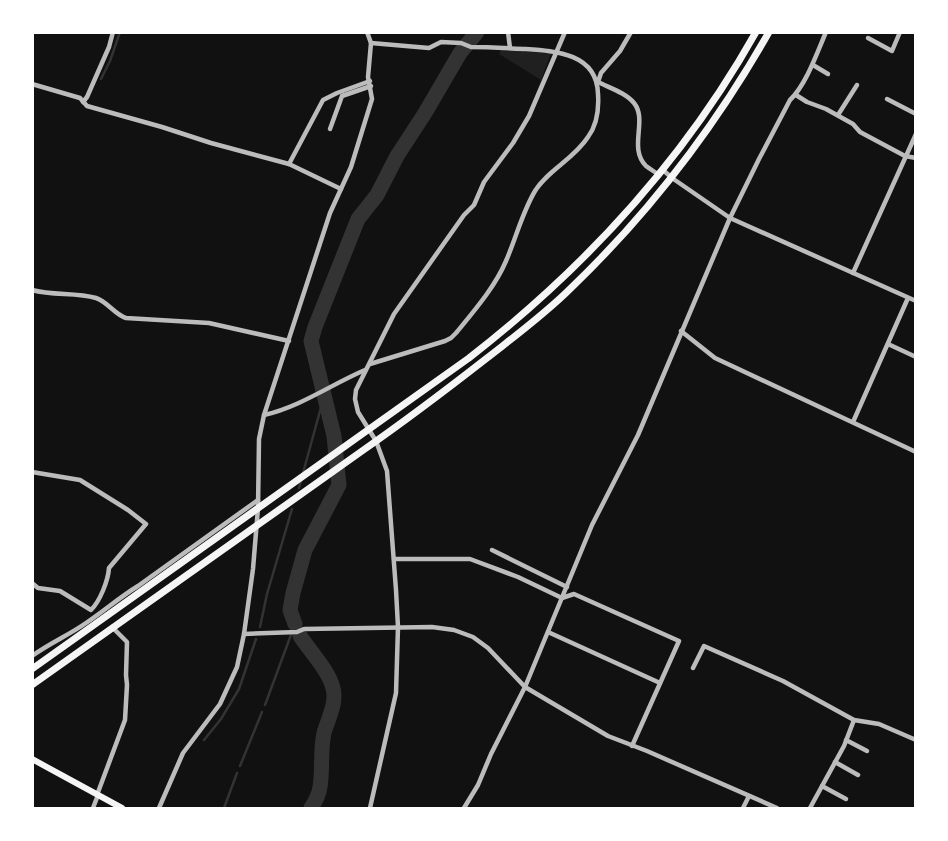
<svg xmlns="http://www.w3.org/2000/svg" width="948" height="841" viewBox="0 0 948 841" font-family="Helvetica,sans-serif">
<rect width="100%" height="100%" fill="#111"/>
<polygon fill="#202020" points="501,50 551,53 541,80 499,54"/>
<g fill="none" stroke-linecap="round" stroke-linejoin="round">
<g stroke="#333" stroke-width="2.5">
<polyline points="101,79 110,61 120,32"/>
<polyline points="303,473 320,411 325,398"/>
<polyline points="299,488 301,481"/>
<polyline points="260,627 267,594 292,509"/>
<polyline points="265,705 295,624"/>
<polyline points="204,740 221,719 239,689 256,639"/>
<polyline points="240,766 262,712"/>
<polyline points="224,808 237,773"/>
</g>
<g stroke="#333" stroke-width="15">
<polyline points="295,624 290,610 293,593 305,550 339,485 334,436 311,341 315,327 358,219 377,195 397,156 425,113 460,53 477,32"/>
<path d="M300,636C310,651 329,671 333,688C337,703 328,719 324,733C320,751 323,769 320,787C319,795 315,802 311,808"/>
</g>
<g stroke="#bcbcbc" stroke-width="4.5">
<polyline points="508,32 510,48"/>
<path d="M631,32L620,51L601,73L598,82C610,88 626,93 634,103C648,120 628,148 646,166C650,169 655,172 659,175"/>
<polyline points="868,38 892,51 900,32"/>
<polyline points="813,65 828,74"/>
<polyline points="32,84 80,98 87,106 162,127 211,143 289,164 341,189"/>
<polyline points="796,95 807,102 826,109 853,124 860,132 905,156 916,158"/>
<polyline points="887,99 916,114"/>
<polyline points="83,102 87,97 109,47 113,32"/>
<polyline points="838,115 857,85"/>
<polyline points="330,129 342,96 371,86"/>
<polyline points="289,164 323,100 337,93 370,81"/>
<polyline points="663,170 672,178 730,218 916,301"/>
<polyline points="853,273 916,134"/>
<path d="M32,290C54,296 75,292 96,298C108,302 114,314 126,318L209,323L289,341"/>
<polyline points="681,331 715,358 916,452"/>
<polyline points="888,344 916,357"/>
<path d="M370,364L445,341L451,338L456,333C474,311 495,287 506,261C516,238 522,213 535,191C548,170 574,159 588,137C597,125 599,109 598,94C597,53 555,51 524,49C506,48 488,47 471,47L461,43L441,42L429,48L371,43"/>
<path d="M264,415C300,407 332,384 365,370"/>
<polyline points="853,422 908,298"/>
<path d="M32,472L80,480L128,510L146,524L109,568C108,581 100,601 91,610L60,591L38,588L32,583"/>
<polyline points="492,550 567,587"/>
<polyline points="394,559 470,559 518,577 562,598 574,594 679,641 632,746"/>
<polyline points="548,632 660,683"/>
<polyline points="244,634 297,632 304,629 432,627 454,630 473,637 488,648 525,687 608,736 647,751 777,808"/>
<path d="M32,656C50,643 69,635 86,623C104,611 120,597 138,586L258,500"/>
<polyline points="693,668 704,646 783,681 854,720 879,724 916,740"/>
<polyline points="846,740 867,751"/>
<polyline points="835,762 858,775"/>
<polyline points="822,786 846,799"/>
<polyline points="97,795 125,720 127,685 126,675 127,642 112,627"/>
<polyline points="93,808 98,795"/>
<polyline points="159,808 183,753 220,704 237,667 244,634 253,569 258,508 259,439 264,415 330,213 351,167 372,99 368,77 371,43 367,32"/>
<polyline points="370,808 396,693 398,627 396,590 387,471 376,441 358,412 355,399 356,390 394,314 464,215 474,205 484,182 513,143 529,116 565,32"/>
<path d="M464,808L478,785L491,754L525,687L592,525L638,435L730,218L759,159L790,100C806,85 817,53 826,32"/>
<polyline points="743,808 749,796"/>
<polyline points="810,808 844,746 854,720"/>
</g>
<polyline stroke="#f5f5f5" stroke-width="6" points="32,759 122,808"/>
<g stroke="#f5f5f5" stroke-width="7">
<path d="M32,669L469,358C586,267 683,162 756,32"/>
<path d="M32,685C142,606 252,528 362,451C405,421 446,390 487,358C515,336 545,314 571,288C649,213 715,127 769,32"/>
</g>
</g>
<rect width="948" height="841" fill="none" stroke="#ffffff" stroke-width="68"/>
</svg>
